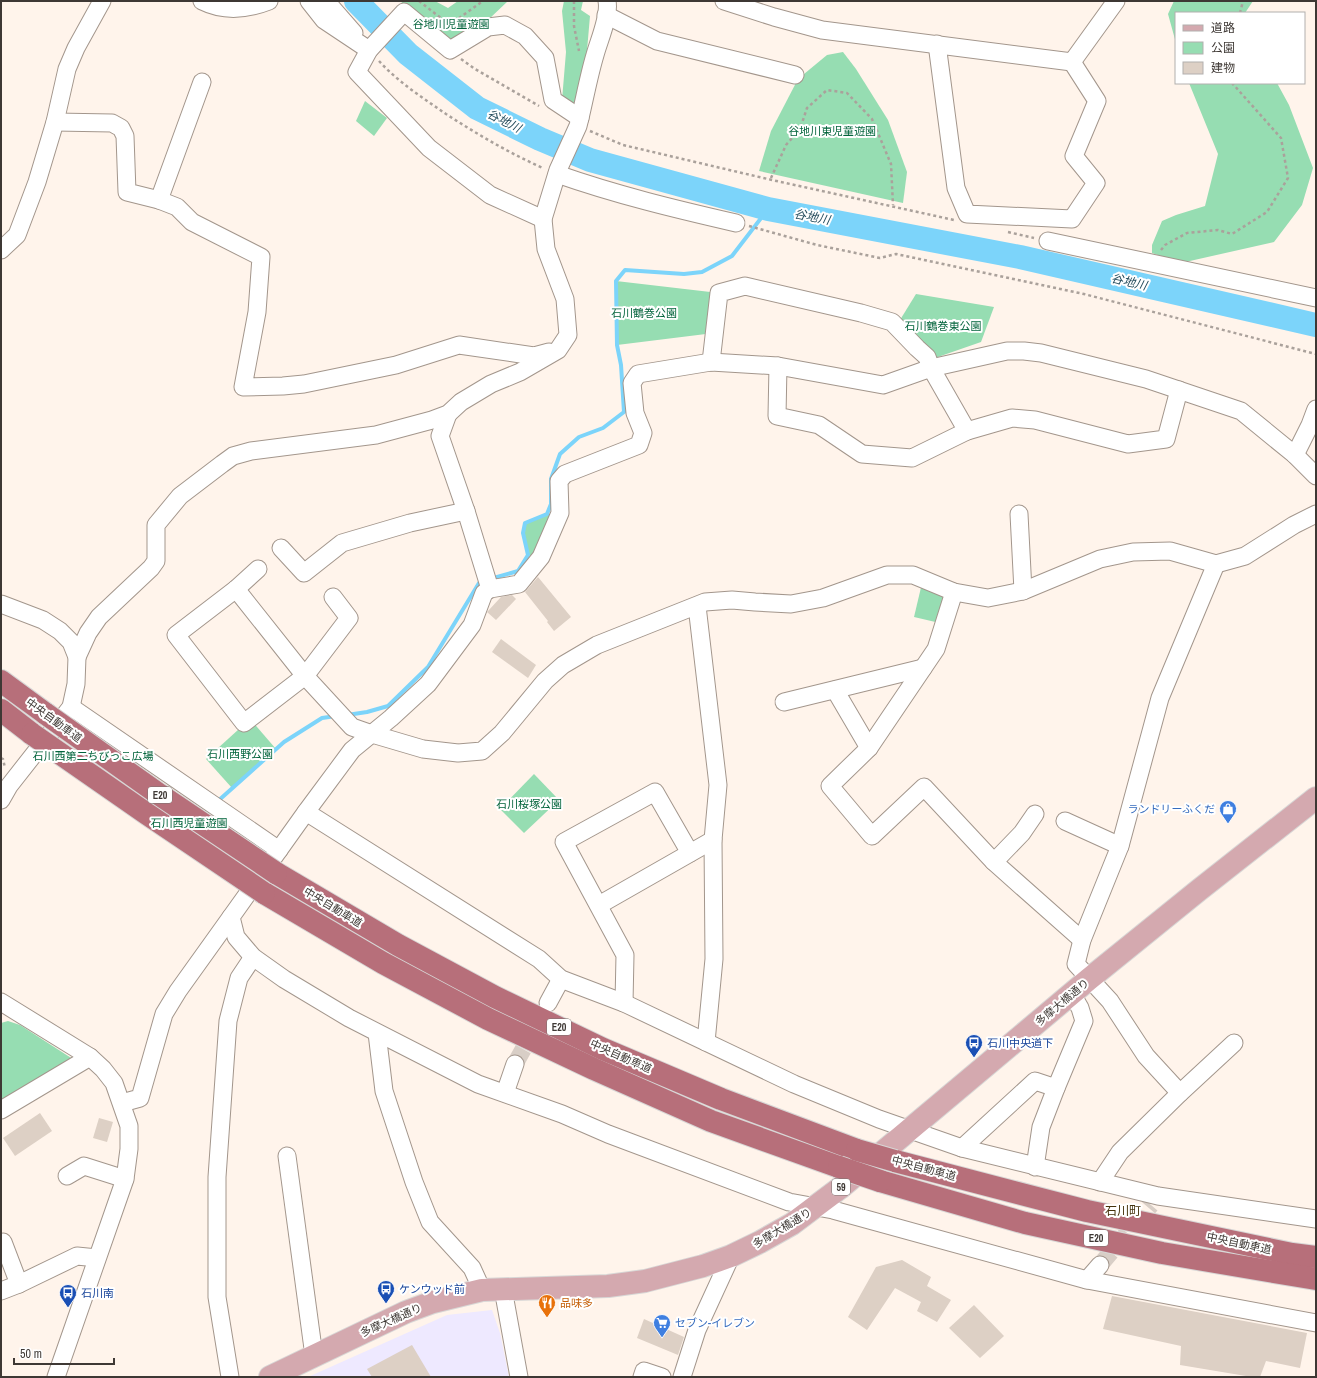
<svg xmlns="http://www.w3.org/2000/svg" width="1317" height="1378" viewBox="0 0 1317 1378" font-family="'Archivo Narrow','Noto Sans JP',sans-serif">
<rect width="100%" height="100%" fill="#fff4eb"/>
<polygon fill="#eee9ff" points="492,1310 500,1333 509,1377 308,1377 447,1315"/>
<g fill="#96ddb2">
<polygon points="400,1 435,1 448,8 458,1 508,1 489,19 455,41 444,40"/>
<polygon points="564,1 583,1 581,10 590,16 586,62 574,107 562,100 566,52 562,11"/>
<polygon points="1174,1 1253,1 1245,13 1176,13 1176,43 1168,14"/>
<polygon points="843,52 856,69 888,120 907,172 903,203 759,171 771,131 798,79 827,55"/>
<polygon points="1189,83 1277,83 1289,105 1313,168 1302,205 1274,242 1181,263 1152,253 1152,245 1162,221 1176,215 1205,206 1218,154"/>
<polygon points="365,101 387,118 374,136 356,121"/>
<polygon points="616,281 719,293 714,333 617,345"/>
<polygon points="916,294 994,307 981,342 935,358 900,320"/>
<polygon points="560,513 541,557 528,555 523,533 525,523 547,514"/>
<polygon points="923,579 954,592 944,624 914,617"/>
<polygon points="250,719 276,749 232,788 206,759"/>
<polygon points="534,774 559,800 524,833 500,809"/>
<polygon points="8,1021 20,1025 79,1063 1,1110 1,1023"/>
</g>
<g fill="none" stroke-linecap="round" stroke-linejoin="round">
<g stroke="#7cd4fa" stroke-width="4">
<polyline points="490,579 518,571 528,555 523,533 525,523 547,514 551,504 551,479 560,454 579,437 603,428 624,412 621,365 617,345 616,281 625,270 684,274 702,272 732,256 768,209"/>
<polyline points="347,715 367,712 388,706 428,667 479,583 484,581"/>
<polyline points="218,801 284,742 322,718 336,716"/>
</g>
<polyline stroke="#7cd4fa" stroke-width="24" points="356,1 408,54 477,108 540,139 590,160 768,209 1020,257 1316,325"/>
</g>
<g fill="#ddd0c5">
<polygon points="538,577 571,617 554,631 547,622 548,621 525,592"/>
<polygon points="512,595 516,599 496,620 487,612 501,597"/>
<polygon points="501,639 536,665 528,678 492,652"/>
<polygon points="40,1113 52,1131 15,1156 3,1138"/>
<polygon points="99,1118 113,1122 107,1142 93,1138"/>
<polygon points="902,1260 931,1277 927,1286 951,1300 937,1322 917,1311 921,1302 895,1288 867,1330 848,1317 876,1267"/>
<polygon points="1112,1296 1307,1333 1300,1368 1266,1361 1260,1377 1252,1377 1180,1365 1181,1346 1103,1329"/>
<polygon points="974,1305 1004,1336 980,1358 949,1328"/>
<polygon points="644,1319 684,1337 678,1355 637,1338"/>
<polygon points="412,1345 431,1377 372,1377 367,1369"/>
</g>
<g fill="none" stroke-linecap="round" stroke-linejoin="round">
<g stroke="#d8cec6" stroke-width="17" stroke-dasharray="17 8" stroke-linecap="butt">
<polyline points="515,1064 535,1028"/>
<polyline points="1100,1265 1151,1205"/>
</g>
<defs>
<g id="minor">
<path d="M202,1C224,12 246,10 269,1"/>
<polyline points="309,1 324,20 369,50"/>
<polyline points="326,1 354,33"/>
<polyline points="724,1 774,17 822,30 1072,62 1116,1"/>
<polyline points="606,15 657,41 795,75"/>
<polyline points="937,44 956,188 967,214 1072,219 1096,183 1074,156 1097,101 1072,62"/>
<polyline points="55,122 112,123 121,128 125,136 127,192 159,200 177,207 192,222 261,257 257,312 243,387 283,386 304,384 396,365 459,345 534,356 549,352"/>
<path d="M557,174C617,195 675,209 736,223"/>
<polyline points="159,200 202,82"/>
<polyline points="543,219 490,195 429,148 357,72 369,50 404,12 450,50 488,27 505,25 525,36 545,58 553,100 580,118"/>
<polyline points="1048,241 1316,298"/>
<polyline points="1,250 17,235 37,182 55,122 67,69 76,48 102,1"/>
<polyline points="711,362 719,293 745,286 861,313 892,322 917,348 927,357 931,368 967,431"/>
<polyline points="778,366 777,416 819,425 862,454 912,458 967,431 1012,418 1035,420 1128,444 1166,439 1179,390"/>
<polyline points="448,414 440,436 466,511 490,589"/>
<polyline points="1295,455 1310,425 1316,409"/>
<polyline points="1316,476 1295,455 1241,411 1146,379 1041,353 1024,351 1007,351 931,368 883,385 778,366 711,362 638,374 632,383 635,413 643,433 639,445 565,474 559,481 560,513 541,557 519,584 490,589 484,593 472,625 428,684 391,718 352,750 306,812 231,917 236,937 253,957 284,979 349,1018 478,1084 562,1114 608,1134 789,1202 833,1210 1087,1280 1316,1323"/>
<polyline points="1019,514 1023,591"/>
<polyline points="281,548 304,573 342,543 410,523 466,511"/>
<polyline points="258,569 236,589 176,635 244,723 305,676 349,618 333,597"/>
<polyline points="236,589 305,676 352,727 372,734 423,749 458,753 482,751 502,733 545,681 563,665 597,645 705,602 732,600 755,602 791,604 823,598 887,575 913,575 954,592 988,598 1023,591 1100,559 1133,552 1170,551 1216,564 1245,556 1294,525 1316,514"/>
<polyline points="954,592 936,649 869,748 830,786 872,836 924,787 994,862 1082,940"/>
<polyline points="1,604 43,620 60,631 71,642 77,657 76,684 71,707 9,786 1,800"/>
<polyline points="697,606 718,785 713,840 714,959 706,1042"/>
<path d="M77,657L88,633L99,617L151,568L156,561V525L180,496L222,464L233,456L251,451L376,435L432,420L448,414L461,402L491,384L520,372L558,350L568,335L565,299L546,249L543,219L558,170L578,126L580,118C585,97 589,75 595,55C599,40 610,16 607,1"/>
<polyline points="835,690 869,748"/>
<polyline points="784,702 923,668"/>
<polyline points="71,707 279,850"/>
<polyline points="306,812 539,959 561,979 624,1003 794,1084 879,1119 962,1148 1158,1196 1316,1219"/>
<polyline points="1065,821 1120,846"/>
<polyline points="994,862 1022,833 1035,814"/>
<polyline points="599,905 713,840"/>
<polyline points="1,1002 90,1057 103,1069 114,1083 129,1126 129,1149 125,1179 56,1377"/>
<polyline points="548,1003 561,979"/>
<polyline points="624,1003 625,955 564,842 655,792 690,853"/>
<polyline points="377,1033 384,1091 414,1182 430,1222 472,1268 482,1290"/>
<polyline points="505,1093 515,1064"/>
<polyline points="1180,1093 1234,1043"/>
<polyline points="122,1103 140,1098 164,1014 178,991 231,917"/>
<polyline points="1,1110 90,1057"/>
<polyline points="962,1148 1035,1081 1056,1088"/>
<polyline points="287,1156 314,1356"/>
<polyline points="1035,1167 1041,1127 1056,1088 1084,1021 1080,1008 1072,994"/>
<polyline points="67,1176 84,1166 125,1179"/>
<polyline points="1100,1182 1120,1152 1180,1093 1146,1056 1110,1001 1076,964 1082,940 1120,846 1160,698 1216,564"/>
<polyline points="3,1242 19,1284"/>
<polyline points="1087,1280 1100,1265"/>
<polyline points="503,1289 519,1377"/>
<polyline points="1,1291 19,1284 77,1256 97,1258"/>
<polyline points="230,1377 217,1297 217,1177 228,1021 239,978 253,957"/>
<polyline points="642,1377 644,1371 662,1377"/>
<polyline points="682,1377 697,1330 731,1256"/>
</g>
<polyline id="major" points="270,1377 406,1312 433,1302 482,1290 608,1286 645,1281 703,1266 731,1256 760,1242 792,1224 840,1188 1089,979 1199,890 1316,798"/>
<g id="highway">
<polyline points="1,681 46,714"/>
<polyline points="1,710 32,734"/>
<polyline points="276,873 398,945 495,997 603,1049 721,1099 857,1150"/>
<polyline points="264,893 383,963 488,1019 594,1069 711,1121 839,1167"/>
<polyline points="895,1161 1087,1211 1292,1254 1316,1257"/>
<polyline points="880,1181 1025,1223 1162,1253 1316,1279"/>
</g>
</defs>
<use href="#minor" stroke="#a3968c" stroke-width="19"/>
<use href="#major" stroke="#d8d7d6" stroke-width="24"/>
<use href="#highway" stroke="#d8d7d6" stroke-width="24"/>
<g stroke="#aaa19b" stroke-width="2.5" stroke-dasharray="3 3" stroke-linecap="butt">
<polyline points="419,1 446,22 455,21 483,1"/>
<polyline points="574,1 574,26 579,51"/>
<polyline points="1240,13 1243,1"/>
<polyline points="461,59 475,69 539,106"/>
<path d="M379,61C398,82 423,98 446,114C477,134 509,153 543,168"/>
<polyline points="590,131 623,145 772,180 954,220"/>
<polyline points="771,178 786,145 800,129 807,108 827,90 847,93 872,119 891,164 893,205"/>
<polyline points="749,226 817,245 880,258 896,254 1084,294 1316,354"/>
<polyline points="1008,232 1034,238"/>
<polyline points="1161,250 1165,245 1187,233 1218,230 1232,234 1267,212 1288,178 1281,138 1232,83"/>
<polyline points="1,758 3,759 5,768"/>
</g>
<use href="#minor" stroke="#fff" stroke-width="17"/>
<use href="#major" stroke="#d4a9af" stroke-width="22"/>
<use href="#highway" stroke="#b76f7a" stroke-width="22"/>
<defs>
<g id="highway-bridge">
<polyline points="46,714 160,795 276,873"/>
<polyline points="32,734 147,814 264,893"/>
<polyline points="857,1150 895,1161"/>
<polyline points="839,1167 880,1181"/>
</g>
</defs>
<use href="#highway-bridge" stroke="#d8d7d6" stroke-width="24" stroke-linecap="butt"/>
<use href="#highway-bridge" stroke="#b76f7a" stroke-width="22"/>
</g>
<defs>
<symbol id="shop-pin" viewBox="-11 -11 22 30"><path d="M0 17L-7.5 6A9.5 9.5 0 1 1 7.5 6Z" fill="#3f7fe0" stroke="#fff"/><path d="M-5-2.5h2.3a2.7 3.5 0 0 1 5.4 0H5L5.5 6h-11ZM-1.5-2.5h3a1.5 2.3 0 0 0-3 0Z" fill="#fff"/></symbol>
<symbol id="bus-pin" viewBox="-11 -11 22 30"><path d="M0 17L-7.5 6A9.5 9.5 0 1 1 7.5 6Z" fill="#1a4fb4" stroke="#fff"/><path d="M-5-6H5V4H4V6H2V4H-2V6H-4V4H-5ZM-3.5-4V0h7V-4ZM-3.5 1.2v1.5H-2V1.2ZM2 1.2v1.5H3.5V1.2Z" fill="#fff"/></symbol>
<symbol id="restaurant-pin" viewBox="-11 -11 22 30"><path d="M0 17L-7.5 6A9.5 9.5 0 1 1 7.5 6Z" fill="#e8710a" stroke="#fff"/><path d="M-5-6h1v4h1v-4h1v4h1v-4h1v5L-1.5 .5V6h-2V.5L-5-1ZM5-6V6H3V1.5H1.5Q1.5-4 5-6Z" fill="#fff"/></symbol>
<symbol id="supermarket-pin" viewBox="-11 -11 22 30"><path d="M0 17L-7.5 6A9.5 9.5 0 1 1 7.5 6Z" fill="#3f7fe0" stroke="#fff"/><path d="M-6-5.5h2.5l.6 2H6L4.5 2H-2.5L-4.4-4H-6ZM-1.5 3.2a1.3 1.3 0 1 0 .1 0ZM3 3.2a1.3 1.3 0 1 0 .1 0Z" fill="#fff"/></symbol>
</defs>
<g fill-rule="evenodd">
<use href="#shop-pin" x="1218" y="799" width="20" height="27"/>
<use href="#bus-pin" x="964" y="1033" width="20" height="27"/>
<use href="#bus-pin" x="376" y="1279" width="20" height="27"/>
<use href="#bus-pin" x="58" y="1283" width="20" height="27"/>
<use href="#restaurant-pin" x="537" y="1293" width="20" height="27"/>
<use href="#supermarket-pin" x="652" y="1313" width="20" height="27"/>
</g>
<g text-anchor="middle" stroke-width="4" stroke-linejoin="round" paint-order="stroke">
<g fill="#fff" stroke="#787471" stroke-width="1">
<rect x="148" y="787" width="24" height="16" rx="3"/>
<rect x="547" y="1019" width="24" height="16" rx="3"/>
<rect x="832" y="1179" width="18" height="16" rx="3"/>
<rect x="1084" y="1230" width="24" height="16" rx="3"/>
</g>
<g font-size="10" font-weight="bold" fill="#3e3834">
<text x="160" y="799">E20</text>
<text x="559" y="1031">E20</text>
<text x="841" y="1191">59</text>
<text x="1096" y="1242">E20</text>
</g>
<g font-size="11" fill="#03643c" stroke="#fff">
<text x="451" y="28">谷地川児童遊園</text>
<text x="832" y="135">谷地川東児童遊園</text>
<text x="644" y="317">石川鶴巻公園</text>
<text x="943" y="330">石川鶴巻東公園</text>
<text x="240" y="758">石川西野公園</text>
<text x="93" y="760">石川西第二ちびっこ広場</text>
<text x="529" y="808">石川桜塚公園</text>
<text x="189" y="827">石川西児童遊園</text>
</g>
<g font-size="11" fill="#3e3834" stroke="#fff">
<text transform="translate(54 720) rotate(36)" y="4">中央自動車道</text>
<text transform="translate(333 907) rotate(31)" y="4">中央自動車道</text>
<text transform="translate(1062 1002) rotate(-40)" y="4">多摩大橋通り</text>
<text transform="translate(621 1056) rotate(24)" y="4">中央自動車道</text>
<text transform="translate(924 1168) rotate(15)" y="4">中央自動車道</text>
<text transform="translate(782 1228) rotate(-31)" y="4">多摩大橋通り</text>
<text transform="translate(1239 1243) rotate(12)" y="4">中央自動車道</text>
<text transform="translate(391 1320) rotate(-24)" y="4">多摩大橋通り</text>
</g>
<g font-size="11" fill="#366cbe" stroke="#fff" text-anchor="end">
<text x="1215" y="813">ランドリーふくだ</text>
<text x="675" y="1327" text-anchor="start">セブン-イレブン</text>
</g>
<g font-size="11" fill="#164399" stroke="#fff" text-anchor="start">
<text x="987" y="1047">石川中央道下</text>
<text x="399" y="1293">ケンウッド前</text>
<text x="81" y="1297">石川南</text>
</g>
<g font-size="11" fill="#c56008" stroke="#fff" text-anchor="start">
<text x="560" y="1307">品味多</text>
</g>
<g font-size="12" font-style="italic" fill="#254c5c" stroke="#fff">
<text transform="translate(504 121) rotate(27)" y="4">谷地川</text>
<text transform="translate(812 217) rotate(11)" y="4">谷地川</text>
<text transform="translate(1129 282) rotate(13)" y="4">谷地川</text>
</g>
<g font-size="12" fill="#45320b" stroke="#fff">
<text x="1123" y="1215">石川町</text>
</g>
</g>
<rect width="1317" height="1378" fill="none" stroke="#3e3834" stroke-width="4"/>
<rect x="1175" y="12" width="130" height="72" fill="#ffffff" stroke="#b2afae"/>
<rect x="1183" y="25" width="20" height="6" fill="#d4a9af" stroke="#b2afae"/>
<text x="1211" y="32" font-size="12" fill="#3e3834">道路</text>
<rect x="1183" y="42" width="20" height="12" fill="#96ddb2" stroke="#b2afae"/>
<text x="1211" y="52" font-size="12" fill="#3e3834">公園</text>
<rect x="1183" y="62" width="20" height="12" fill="#ddd0c5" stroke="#b2afae"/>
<text x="1211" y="72" font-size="12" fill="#3e3834">建物</text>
<path d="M14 1358v6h100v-6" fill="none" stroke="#3e3834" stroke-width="2"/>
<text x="20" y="1358" font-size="12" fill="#3e3834" stroke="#ffffff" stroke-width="3" paint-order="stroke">50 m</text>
</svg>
